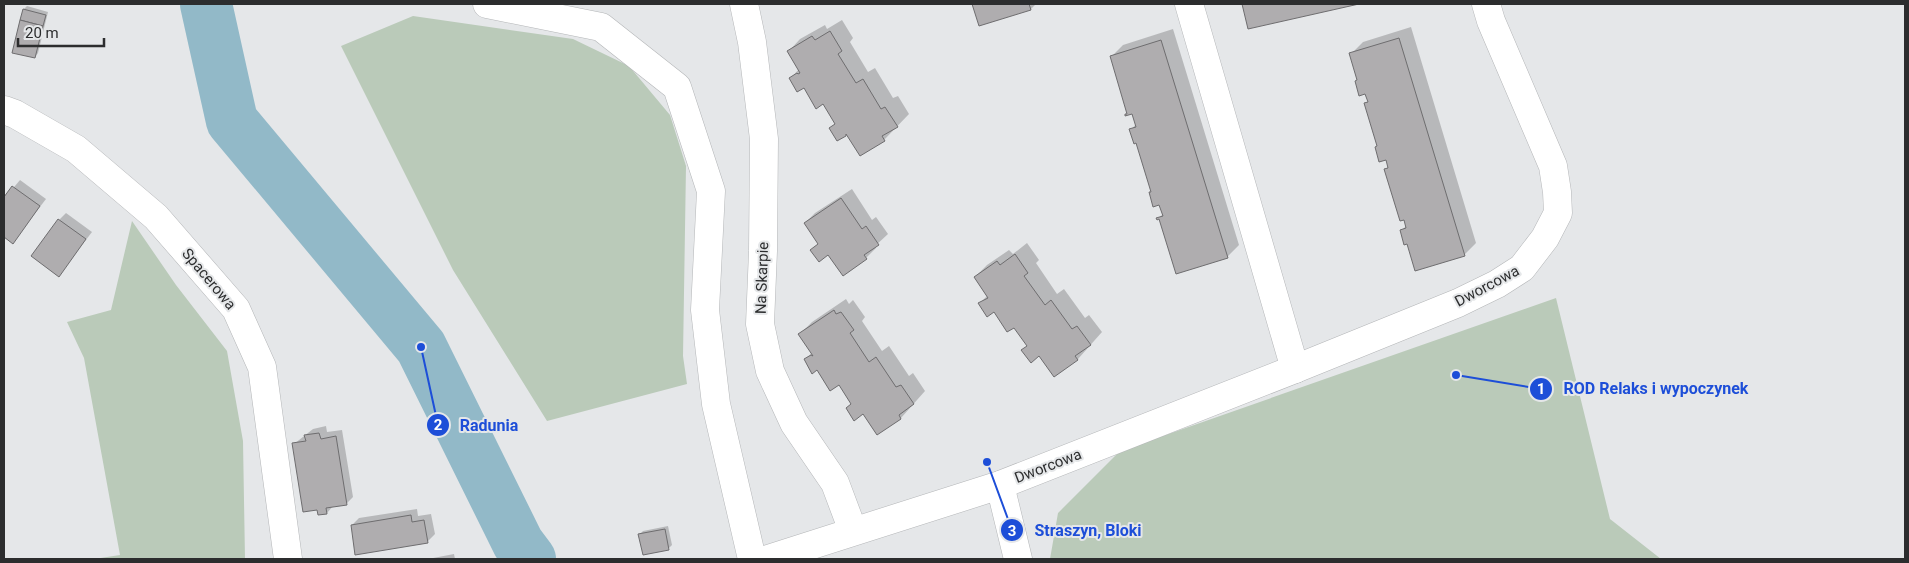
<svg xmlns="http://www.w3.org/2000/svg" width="1909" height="563" viewBox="0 0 1909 563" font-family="Roboto,sans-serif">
<rect width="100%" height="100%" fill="#e5e7e9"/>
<g fill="#bacab9">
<polygon points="413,16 573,39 629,66 670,115 686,166 683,356 687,384 547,421 453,270 341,46"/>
<polygon points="132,221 176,285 227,351 243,441 245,559 94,559 120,555 84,358 67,322 111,310"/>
<polygon points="1556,298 1610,519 1661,559 1050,559 1058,513 1120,451"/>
</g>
<g fill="#0003">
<polygon points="973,4 1036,4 1031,9 980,25"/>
<polygon points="1243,4 1353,4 1249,27"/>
<polygon points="27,6 48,12 38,53 35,57 24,9"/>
<polygon points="842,20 853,38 850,42 868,72 875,68 893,98 898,96 909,114 884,140 847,133 845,135 831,128 836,123 824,103 791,78 799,69 789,51 800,39 825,25 827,29"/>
<polygon points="1411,27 1476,243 1464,255 1408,242 1401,231 1407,225 1386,169 1389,166 1386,158 1378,145 1366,103 1369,101 1358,79 1351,54 1363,42"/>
<polygon points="1173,29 1239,245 1227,257 1160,217 1163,214 1160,204 1150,193 1152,191 1137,142 1131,130 1136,124 1111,57 1123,45"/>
<polygon points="20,180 46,199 13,242 4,235 4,199"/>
<polygon points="852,189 872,220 876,217 888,234 874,247 876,248 866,258 812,250 819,243 805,223 815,213"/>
<polygon points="66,213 92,232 59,275 59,220"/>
<polygon points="1027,243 1039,260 1036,263 1057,294 1064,289 1085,318 1089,315 1102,332 1078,359 1054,375 1039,355 1028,345 1014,326 994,310 980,303 988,295 975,277 987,265 1009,250 1013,254"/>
<polygon points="846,299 849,304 853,300 865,317 862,321 882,351 889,346 909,376 913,373 925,391 901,418 878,433 863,412 852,403 839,384 805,359 812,353 800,334 812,322"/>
<polygon points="326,426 327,432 342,430 353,497 346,504 333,506 327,513 319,514 294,444 313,429"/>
<polygon points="417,509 418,516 431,514 435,534 428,541 352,525 359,518"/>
<polygon points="668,526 672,545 669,548 640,534 643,531"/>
<polygon points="454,554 455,559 428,559"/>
</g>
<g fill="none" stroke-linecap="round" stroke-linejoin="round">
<polyline stroke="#92b9c8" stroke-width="52" points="206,4 232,121 421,347 518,543 530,559"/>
</g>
<g fill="#afadaf" stroke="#6e6d6f">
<polygon points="972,4 1029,4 1031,10 979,26"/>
<polygon points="1242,4 1359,4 1248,29"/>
<polygon points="23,9 46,15 43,26 20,20"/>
<polygon points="20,20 43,26 35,58 12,53"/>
<polygon points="830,31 842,51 838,54 856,83 863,79 881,109 885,107 898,127 882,136 885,141 860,156 846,134 846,136 837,141 829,128 835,124 823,104 816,109 804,88 797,92 789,78 797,73 798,74 800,73 787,51 812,36 815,40"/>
<polygon points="1399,38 1465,256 1415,271 1407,244 1404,245 1400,230 1406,228 1404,220 1400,221 1384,169 1388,168 1386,160 1379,162 1375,147 1377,146 1364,103 1368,102 1365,94 1359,96 1355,81 1357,80 1349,53"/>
<polygon points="1161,40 1228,258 1176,274 1159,219 1157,220 1156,218 1163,216 1159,205 1153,207 1149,192 1151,192 1136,143 1134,144 1129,129 1136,127 1132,114 1125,116 1125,114 1127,114 1110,56"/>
<polygon points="12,186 40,206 13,244 4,237 4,197"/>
<polygon points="841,198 862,229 866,226 879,245 864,255 867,259 843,276 828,255 819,262 810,250 818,244 804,223"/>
<polygon points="58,219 86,239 59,277 31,256"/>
<polygon points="1015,254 1028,273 1024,276 1045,305 1051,300 1072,329 1077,326 1091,345 1075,356 1078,360 1054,377 1039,356 1031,363 1021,350 1027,346 1014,328 1007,332 994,312 987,317 978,303 988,298 974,277 997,261 1000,265"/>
<polygon points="834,310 836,314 841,312 854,330 850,333 869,362 876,357 896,387 901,385 914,404 899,415 901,419 877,435 863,414 854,421 846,408 851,404 839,385 830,391 817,370 812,374 804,359 811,355 813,356 798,334"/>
<polygon points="319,433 321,439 336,436 347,505 326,508 327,514 318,515 317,510 303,512 292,443 306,441 304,435"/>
<polygon points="411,515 412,522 424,520 428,543 355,555 351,525"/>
<polygon points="665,529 669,550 643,555 638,534"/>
</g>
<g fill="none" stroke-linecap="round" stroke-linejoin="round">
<defs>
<g id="minor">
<polyline points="487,4 601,27 677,87 711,191 705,310 716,404 752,559"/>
<polyline points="744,4 752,42 764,139 763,251 760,324 770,371 794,423 835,483 853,531"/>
<polyline points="1189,4 1295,369"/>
<polyline points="4,110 15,114 76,149 156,217 236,309 262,367 288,559"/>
<polyline points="1000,485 1018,559"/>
<polyline points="768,559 1000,485 1295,369 1458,303 1497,284 1522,268 1545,238 1558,213 1557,192 1553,166 1491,21 1486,4"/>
</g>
</defs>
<use href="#minor" stroke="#b4b6b8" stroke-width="29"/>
<use href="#minor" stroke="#fff" stroke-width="28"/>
</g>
<g text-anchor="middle" stroke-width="4" stroke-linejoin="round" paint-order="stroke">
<g font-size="15" fill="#2c2d2e" stroke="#e5e7e9">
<text transform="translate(762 278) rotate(-88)" y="5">Na Skarpie</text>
<text transform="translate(209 279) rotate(50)" y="5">Spacerowa</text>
<text transform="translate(1487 286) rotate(-28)" y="5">Dworcowa</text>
<text transform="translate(1048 466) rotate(-21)" y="5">Dworcowa</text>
</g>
</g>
<path fill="none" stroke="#1d4ed8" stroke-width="2" d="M1456 375L1541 389M421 347L438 425M987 462L1012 530"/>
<g fill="#1d4ed8" stroke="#e5e7e9" stroke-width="2">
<circle cx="1456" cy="375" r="5"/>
<circle cx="421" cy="347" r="5"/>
<circle cx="987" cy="462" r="5"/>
<circle cx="1541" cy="389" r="12"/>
<circle cx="438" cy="425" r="12"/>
<circle cx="1012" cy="530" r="12"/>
</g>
<g font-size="15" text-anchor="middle" font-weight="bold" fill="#fff">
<text x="1541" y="394">1</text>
<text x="438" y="430">2</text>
<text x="1012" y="536">3</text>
</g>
<g font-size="16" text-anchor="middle" font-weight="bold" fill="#1d4ed8" stroke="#e5e7e9" stroke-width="4" stroke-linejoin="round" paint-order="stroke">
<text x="1656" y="394">ROD Relaks i wypoczynek</text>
<text x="489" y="431">Radunia</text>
<text x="1088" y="536">Straszyn, Bloki</text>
</g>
<rect width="1909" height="563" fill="none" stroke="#2c2d2e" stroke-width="10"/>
<path d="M18 38v8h86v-8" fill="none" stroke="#2c2d2e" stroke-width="2.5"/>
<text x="25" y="38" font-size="15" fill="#2c2d2e" stroke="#e5e7e9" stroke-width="4" paint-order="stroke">20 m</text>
</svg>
